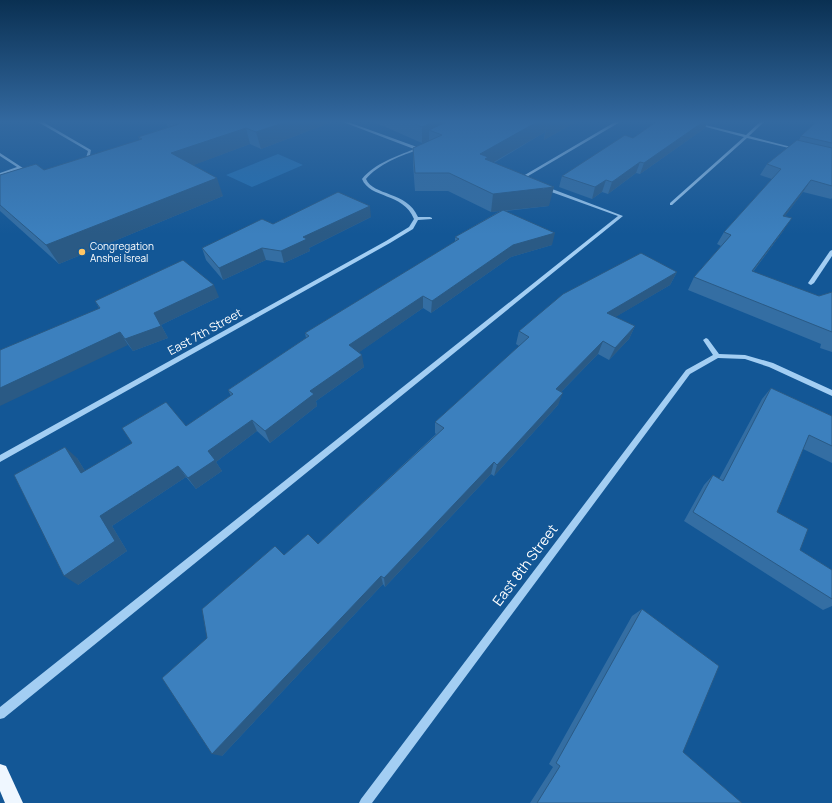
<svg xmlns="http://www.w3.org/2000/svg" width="832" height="803" viewBox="0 0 832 803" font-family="Manrope,sans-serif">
<rect width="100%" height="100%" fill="#135796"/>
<polygon fill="#2170b4" points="278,154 303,165 252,187 226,175"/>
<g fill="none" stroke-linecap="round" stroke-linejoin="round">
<g fill="#a3cef3" fill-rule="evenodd">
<polygon points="38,122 43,122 91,150 89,160 84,161 82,160 86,158 88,151"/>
<path d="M343,122H348L417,147L422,146V148L419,150C403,154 377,165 366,179C373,196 407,191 418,217H430L432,218V219L418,220L413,229L390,243L0,462V455L386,241L409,227L414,219C403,192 370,199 362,179C375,163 396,157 414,149Z"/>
<polygon points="615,122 620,122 523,179 525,180 524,181 518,179"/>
<polygon points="687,122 693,122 746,135 760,122 764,122 749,136 799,149 797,150 747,138 672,205 670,205 670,203 744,137"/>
<polygon points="0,153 29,172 29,174 27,174 20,169 0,175 0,173 17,167 0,156"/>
<polygon points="543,187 547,187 623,216 4,718 0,719 0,707 618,216 543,189"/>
<polygon points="832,250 832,256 814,283 811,285 809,284 808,283 830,251"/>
<polygon points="706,338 708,339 719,354 745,355 773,363 832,390 832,396 769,367 745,359 718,358 690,374 372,803 359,803 361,799 686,370 713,355 703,340"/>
</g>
<polygon fill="#eff7ff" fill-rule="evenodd" points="0,764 6,766 23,803 5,803 0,791"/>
</g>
<g fill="#346ea3">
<polygon points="166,122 332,122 261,149 250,144 193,165 223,196 59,264 0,211 0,175 44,170 140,140 138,137 168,127"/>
<polygon points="374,122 576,122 544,140 545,132 494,163 549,206 506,211 552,245 511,257 431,313 423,308 359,352 364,367 316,401 317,406 270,443 257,431 216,462 222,471 196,489 186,477 112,526 127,551 78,585 77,458 85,471 186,426 231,396 228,390 306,338 305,333 455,242 455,237 500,211 491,212 448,191 415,191 413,165 413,148 429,141 429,140 422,143"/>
<polygon points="656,122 712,122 709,124 707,124 705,128 640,174 636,173 608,194 602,192 592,199 559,187 562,176 633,138"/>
<polygon points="832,122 832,198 831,199 803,192 785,216 784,230 753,272 819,296 832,292 832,352 820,348 821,344 688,290 694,277 721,246 717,244 724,232 772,179 760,175 767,164 799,140 801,136"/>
<polygon points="371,217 309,248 310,251 284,263 266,260 223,280 206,260 202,248 273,224"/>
<polygon points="677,272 670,285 615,317 635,326 629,339 609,360 598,354 561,392 558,405 494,476 491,474 385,587 383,584 222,756 207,638 318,544 436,434 435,433 435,422 519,346 516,344 519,331"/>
<polygon points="219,297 161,325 168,338 133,351 99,308 95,301"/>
<polygon points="771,388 832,416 832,463 803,449 777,512 800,550 832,570 832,606 823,610 684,521 704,485 713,475 719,479 762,399"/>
<polygon points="642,609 683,752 742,803 530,803 553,767 549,764 632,616"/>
</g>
<g fill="#2a5a85">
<polygon points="285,122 332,122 261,149 256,132"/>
<polygon points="432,122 469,122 429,130 429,140 422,143 422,127"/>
<polygon points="537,122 547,122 545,132 487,166 480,154"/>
<polygon points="550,122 576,122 544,140 547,123"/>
<polygon points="703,122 707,122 705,128 640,174 644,163"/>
<polygon points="246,128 250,144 178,171 171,153"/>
<polygon points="640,162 636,173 608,194 612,182"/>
<polygon points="217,178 223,196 59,264 46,245"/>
<polygon points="606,180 602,192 592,199 595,187"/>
<polygon points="811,180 803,192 776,228 783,216"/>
<polygon points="554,187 549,206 491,212 493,194"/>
<polygon points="370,206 371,217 309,248 310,251 284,263 281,251 303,237"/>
<polygon points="792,218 784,230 744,283 752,271"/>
<polygon points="555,233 552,245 511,257 431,313 432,301 513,245"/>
<polygon points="262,248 266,260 223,280 219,268"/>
<polygon points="677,272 670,285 602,325 607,313"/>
<polygon points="214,285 219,297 161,325 168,338 133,351 125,339 154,313"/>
<polygon points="423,296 423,308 351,358 349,345"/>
<polygon points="635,326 629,339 609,360 615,348"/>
<polygon points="120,332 128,345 0,406 0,388"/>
<polygon points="603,341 598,354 552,401 556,389"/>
<polygon points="362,355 364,367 316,401 317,406 270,443 265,431 310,391"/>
<polygon points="563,393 558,405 494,476 497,465"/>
<polygon points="252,420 257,431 216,462 222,471 196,489 188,478 208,451"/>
<polygon points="65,447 77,458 93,484 81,473"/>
<polygon points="494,462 491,474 385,587 384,578"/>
<polygon points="178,466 186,477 112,526 127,551 78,585 64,576 100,516"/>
<polygon points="381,576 383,584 222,756 212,754"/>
</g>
<g fill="#3c80be" stroke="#2a5a85">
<polygon points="175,122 285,122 256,132 246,128 171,153 217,178 46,245 0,205 0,175 36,164 44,170 142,139 138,137 179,124"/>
<polygon points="411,122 432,122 422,127"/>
<polygon points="446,122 537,122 480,154 488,157 485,159 554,187 493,194 449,173 415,173 413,148 442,135 429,130"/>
<polygon points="656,122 703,122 644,163 640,162 612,182 606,180 595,187 562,176 625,135 633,138"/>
<polygon points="816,122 832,122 832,143 801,136"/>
<polygon points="797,140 832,148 832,186 811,180 783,216 792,218 752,271 819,296 832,292 832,332 694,277 731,235 724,232 781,169 767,164"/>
<polygon points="338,192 370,206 303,237 307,239 281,251 262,248 219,268 202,248 262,219 273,224"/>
<polygon points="503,210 555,233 513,245 432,301 423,296 349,345 362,355 310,391 314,394 265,431 252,420 208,451 215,460 188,478 178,466 100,516 115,541 64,576 14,475 65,447 81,473 132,443 122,428 166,402 186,426 233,394 228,390 309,336 305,333 459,239 455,237"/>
<polygon points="641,253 677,272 607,313 635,326 615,348 603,341 556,389 563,393 497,465 494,462 384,578 381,576 212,754 162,678 207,638 202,609 275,546 284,555 308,534 318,544 444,428 435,422 529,337 519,331 563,294"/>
<polygon points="183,260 214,285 154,313 161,326 125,339 120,332 0,388 0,350 100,308 95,301"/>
<polygon points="771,388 832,416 832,446 809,435 777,512 808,529 800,550 832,570 832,599 693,512 713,475 723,481"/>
<polygon points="642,609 719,666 683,752 742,803 537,803 560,766 556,763"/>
</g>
<linearGradient id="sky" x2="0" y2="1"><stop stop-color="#0a3052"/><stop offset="0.52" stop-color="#3369a0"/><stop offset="1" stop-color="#3369a0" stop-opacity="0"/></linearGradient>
<rect width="832" height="234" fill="url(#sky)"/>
<circle fill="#ffc665" stroke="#135796" stroke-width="1.5" cx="82" cy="252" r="4"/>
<g text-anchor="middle" stroke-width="3" stroke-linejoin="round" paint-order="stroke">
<g font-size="10" fill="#fff" stroke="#135796" text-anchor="start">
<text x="90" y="250">Congregation<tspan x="90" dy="12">Anshei Isreal</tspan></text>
</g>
<g font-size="12" fill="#fff" stroke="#135796">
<text transform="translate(205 332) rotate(-29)" y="4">East 7th Street</text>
</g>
<g font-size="14" fill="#fff" stroke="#135796">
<text transform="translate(525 565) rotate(-53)" y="5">East 8th Street</text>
</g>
</g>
</svg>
